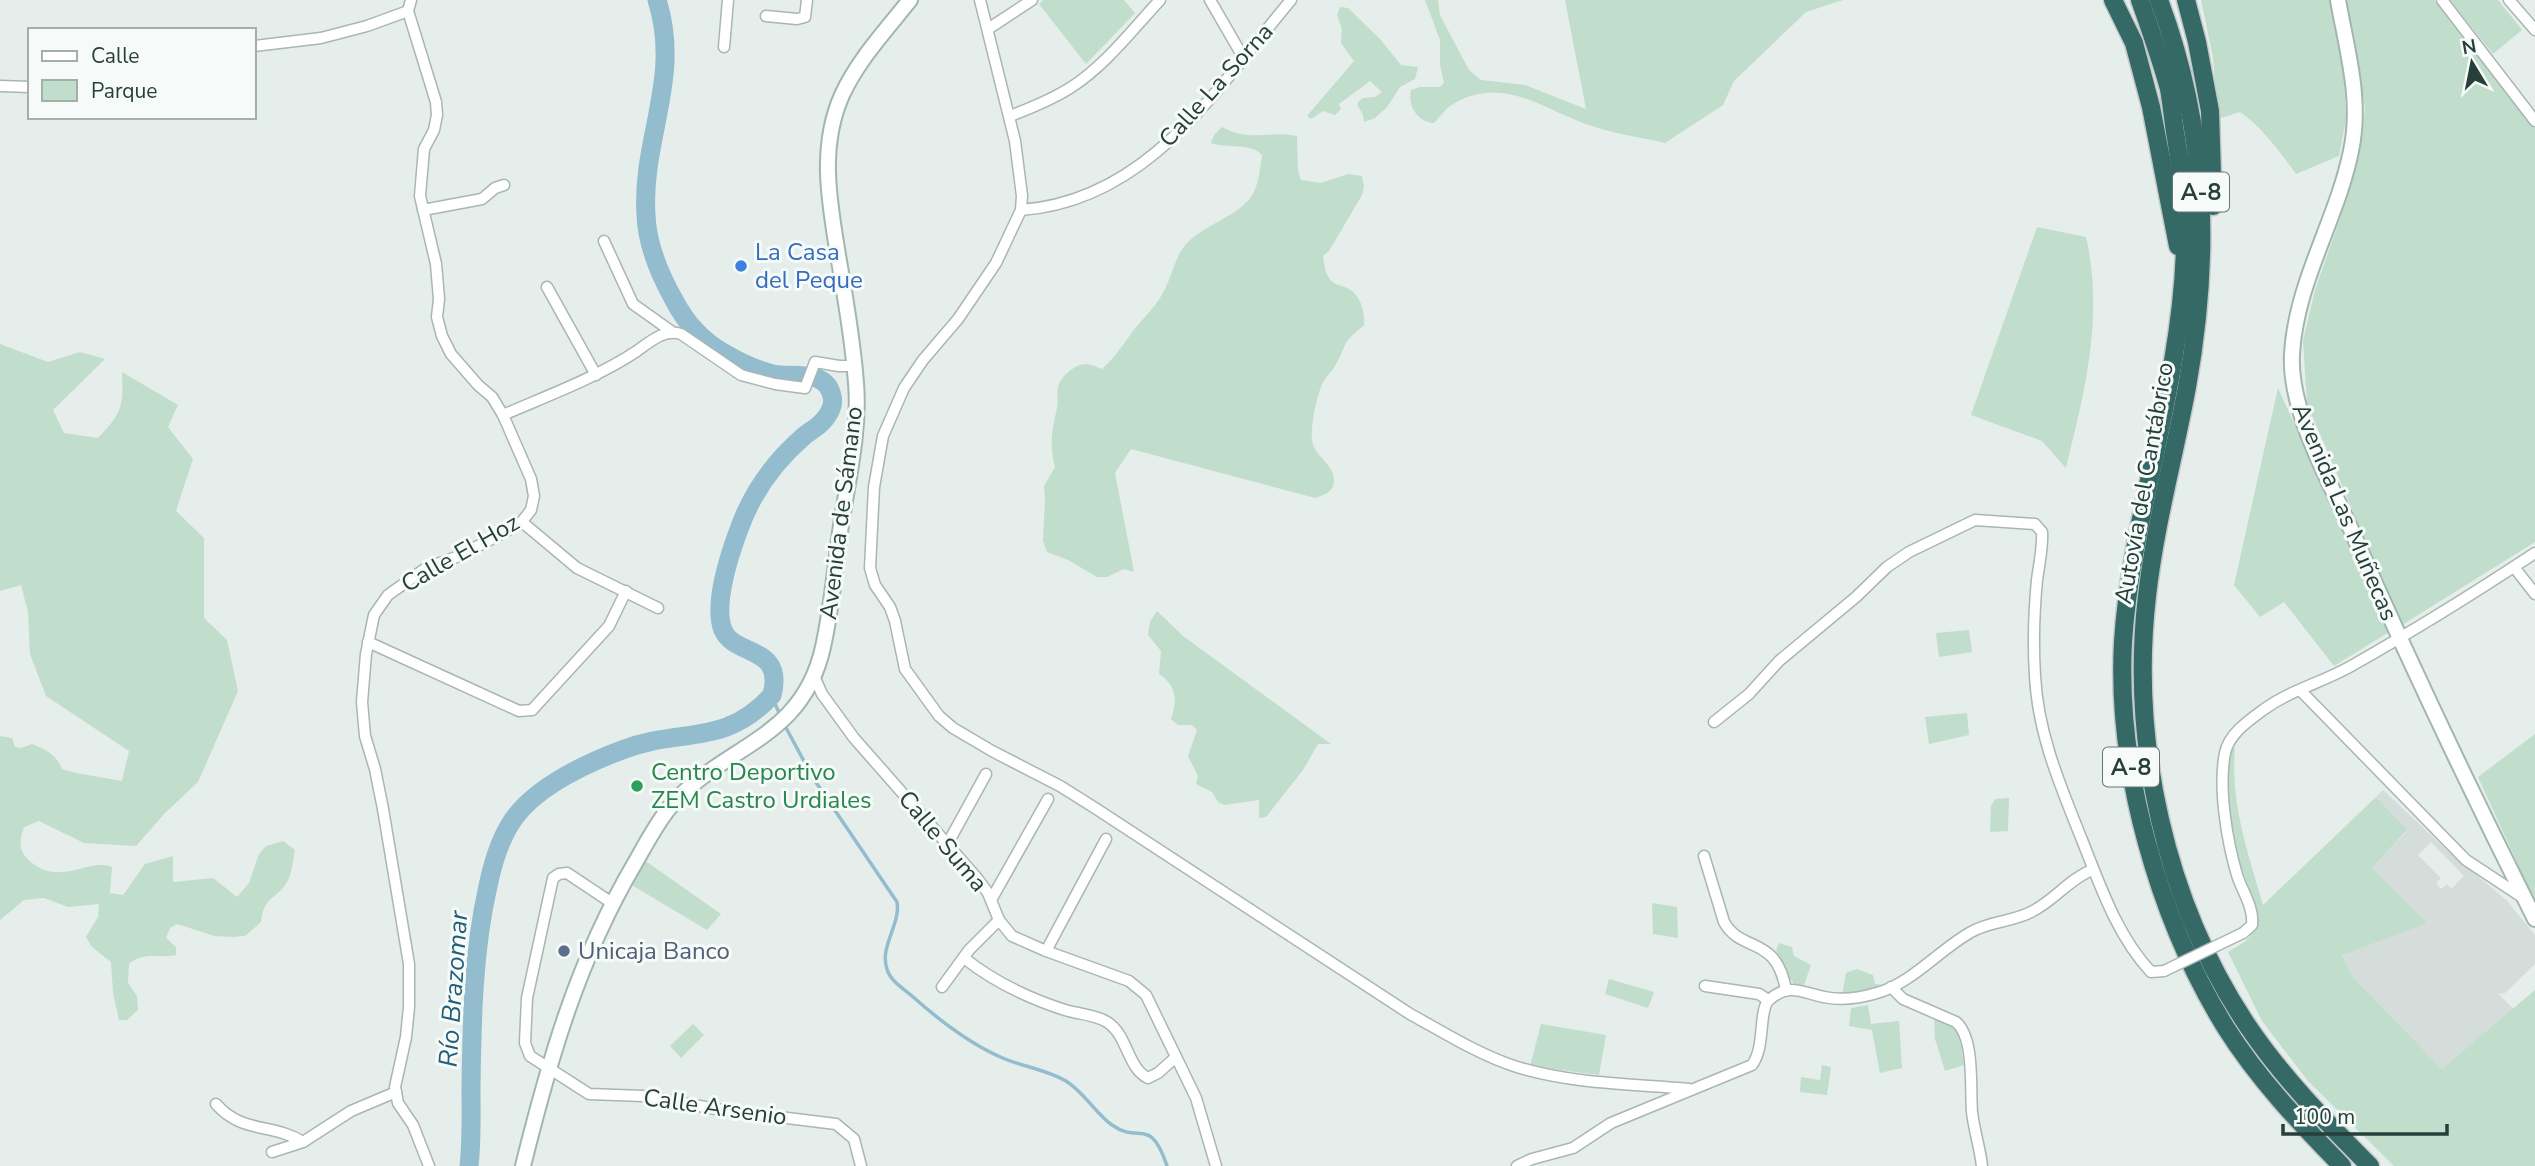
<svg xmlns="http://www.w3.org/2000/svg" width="2535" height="1166" viewBox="0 0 2535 1166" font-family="'Nunito Sans',sans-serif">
<rect width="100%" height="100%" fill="#e6eeeb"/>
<path fill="#d4ddda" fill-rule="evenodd" d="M2383,790L2447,850L2507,901L2535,935V964L2505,993L2498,994L2514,1009L2442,1069L2355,981L2342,954L2426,923L2372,868L2407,831L2376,797ZM2431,842L2464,876L2451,889L2447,884L2441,889L2436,883L2441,878L2418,855Z"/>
<g fill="#c1ddcc">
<polygon points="1043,0 1124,0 1135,13 1086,64 1039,4"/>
<path d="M1425,0H1438L1440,15L1461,55L1469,70L1481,80L1525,85L1586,109L1565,0H1843L1806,12L1734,81L1723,105L1665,143C1639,137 1611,133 1586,124C1541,108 1502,75 1453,104C1446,108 1440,117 1434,123C1418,122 1407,106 1411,90L1420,87H1440L1444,83L1440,65V40Z"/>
<path d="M2201,0H2331L2343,52L2346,120L2339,156L2296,174C2280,152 2262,127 2240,112L2218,119L2213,58Z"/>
<polygon points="2346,0 2434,0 2535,129 2535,542 2402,625 2307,404 2303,341 2315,290 2347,199 2362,138 2365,108"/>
<polygon points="2450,0 2498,0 2522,30 2493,54"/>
<polygon points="1340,7 1348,8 1380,39 1401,65 1418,67 1415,79 1400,87 1387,107 1375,118 1364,122 1363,115 1357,104 1362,98 1375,97 1382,92 1370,81 1339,104 1341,109 1335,115 1323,111 1311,119 1307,116 1354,61 1341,43 1342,29 1337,15"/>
<path d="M1222,127C1252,143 1268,130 1297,136L1298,171L1301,180L1321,183L1348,174L1362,176L1364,186L1362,195L1329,251L1323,256C1324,263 1325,272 1329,278C1334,286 1342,285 1349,289C1361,296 1365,312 1364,325C1359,330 1353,334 1348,340C1343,347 1341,357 1336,364C1332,372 1324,378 1321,387C1316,399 1309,433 1313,445C1318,458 1335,466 1334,482C1333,492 1324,495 1315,498L1131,449L1115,473L1134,572L1124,569L1107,577H1097L1068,560L1047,552L1043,541L1045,499L1044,486L1055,467C1049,446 1052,429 1057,408C1059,401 1056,394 1058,387C1061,376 1075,364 1086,364C1091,364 1097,367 1102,369C1116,356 1122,346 1133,331C1144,317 1157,306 1165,289C1173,273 1176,253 1189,241C1206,225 1237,216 1251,197C1259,185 1260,169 1262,155C1250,142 1227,149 1211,143L1214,135Z"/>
<path d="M2037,227L2086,237C2104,317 2085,390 2066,468L2042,441L1971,415Z"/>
<path d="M0,344L48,362L80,352L105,359L53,410L64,433L98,438C121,414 124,407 122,372L178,405L168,427L193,459L176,511L204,538V618L227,640L238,691L198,782L165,813L136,846L84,843L39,821L24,827C19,841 18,851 31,862C61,887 88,857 112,867L110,893L123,895L145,864L173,856V882L213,878L237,897L249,883L259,854L266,846L283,841L295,850C293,860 292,875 286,884C275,900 264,896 261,922L245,936L233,937L215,936L177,924L170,928L166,938L176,947V955C158,959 145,951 129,964L128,983L137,996L138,1010L127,1020H119L113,993L111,962L92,947L86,937L98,917L99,904L68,907L44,898L24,900L0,920V736L12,738L15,747L21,748L32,744C45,749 57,755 62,769L76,773L122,781L129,751L46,696L30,654L28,612L21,585L0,591Z"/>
<polygon points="2278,388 2389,632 2334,666 2284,602 2260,617 2234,585"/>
<path d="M1157,611L1183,636L1331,744H1318L1303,770L1266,817L1259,818V800L1224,805L1218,802L1212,792L1196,784L1198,776L1188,756L1197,730L1192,725H1178L1171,719C1178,700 1176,685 1159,674L1161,651L1148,635L1150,622Z"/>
<polygon points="1969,630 1972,652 1939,657 1936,633"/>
<polygon points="1967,713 1969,735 1929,744 1925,717"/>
<polygon points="2535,734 2535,902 2478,777"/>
<path d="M2235,748C2230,803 2248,853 2263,905L2376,797L2407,830L2372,868L2427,923L2342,955L2354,979L2442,1069L2535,990V1166H2394L2308,1081L2262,1021L2228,952C2237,946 2249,942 2253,931C2262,904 2235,860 2230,832C2225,806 2228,776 2230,750Z"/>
<polygon points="2009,798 2008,831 1990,832 1991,806 1995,799"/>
<polygon points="644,860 721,914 707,930 630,884"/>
<polygon points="1652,903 1677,907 1678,938 1653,934"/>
<polygon points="1779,943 1792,947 1794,956 1811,965 1804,985 1796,986 1786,974 1776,950"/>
<polygon points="1857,969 1873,975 1875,984 1886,985 1879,990 1842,996 1846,973"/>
<polygon points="1609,979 1654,992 1648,1008 1605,994"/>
<polygon points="1868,1005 1871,1024 1899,1021 1902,1068 1880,1073 1872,1030 1849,1026 1851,1008"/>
<path d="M1934,1016C1962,1029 1959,1037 1964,1065L1945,1071L1935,1039Z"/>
<polygon points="693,1024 704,1035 681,1058 670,1046"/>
<polygon points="1541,1024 1606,1035 1599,1075 1530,1066"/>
<polygon points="1822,1065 1831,1067 1827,1095 1800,1092 1801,1077 1820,1080"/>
</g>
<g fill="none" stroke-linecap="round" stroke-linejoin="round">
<g stroke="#93bdce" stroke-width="3.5">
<polyline points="771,695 781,717"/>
<path d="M784,724L813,778L897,902C901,924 879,947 887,969C890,981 904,989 912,996C940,1021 971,1045 1005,1059C1025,1067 1047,1070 1066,1081C1085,1093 1095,1113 1112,1125C1140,1145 1150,1115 1167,1166"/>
</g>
<path stroke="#93bdce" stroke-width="19" d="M469,1166C472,1140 471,1113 471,1086C472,1019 473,952 488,886C493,862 500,837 515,817C539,785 585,764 622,750C680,727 724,748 772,695C785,645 734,657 723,630C713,606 729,556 738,532C751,494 773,463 803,437C808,432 815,429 820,424C827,418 835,406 832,396C826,368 792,378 773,374C756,370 739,362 724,353C702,341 686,323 674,300C660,275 647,244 646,215C641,139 682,78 657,0"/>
<defs>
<g id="street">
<polyline points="411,0 408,11 436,102 437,115 434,130 424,149 420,196 436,264 439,299 437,317 442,336 451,354 478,385 492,397 503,415 531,479 534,496 531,510 520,524 459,556 426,568 388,595 374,615 366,654 362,702 365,736 375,769 383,809 409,964 409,1007 406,1037 395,1087 398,1103 413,1125 429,1166"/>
<path d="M980,0L1015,141L1022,196L1021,210L996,263L958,319L923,360L904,388L883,436L874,487L870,568L875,585L890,607L895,621L905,669L939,716L953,728L992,751L1060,786L1095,808L1410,1014C1445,1033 1479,1055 1517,1067C1572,1084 1633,1084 1689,1089"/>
<polyline points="1210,0 1243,57"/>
<polyline points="2442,0 2535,121"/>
<polyline points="2509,0 2535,30"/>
<polyline points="766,16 797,19 805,17 807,0"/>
<polyline points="988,29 1032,0"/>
<polyline points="254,46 321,38 367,26 408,11"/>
<polyline points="724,47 728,0"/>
<polyline points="0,86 30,87"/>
<path d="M1010,116C1031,108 1051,100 1070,88C1105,66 1132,30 1160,0"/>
<polyline points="423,210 482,199 495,188 504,185"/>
<path d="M1021,210C1148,201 1217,88 1291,0"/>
<polyline points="604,241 633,304 671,331"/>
<polyline points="547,287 596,375"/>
<path d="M503,415C549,395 596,378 637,351C651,341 664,329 681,334L741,375L775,384L805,388L815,362L839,366H854"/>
<polyline points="522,522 577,568 658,608"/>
<polyline points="2514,567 2535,594"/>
<polyline points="368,642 519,711 532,710 609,626 626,591"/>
<polyline points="814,676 822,694 854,738 977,878 988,893 999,920 1012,936 1046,951 1129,981 1146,995 1196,1098 1216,1166"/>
<polyline points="2300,690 2466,860 2525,899"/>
<path d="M1714,722L1749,694L1779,661L1856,597L1887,567L1909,552L1975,520L2035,524L2042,532C2043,548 2039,564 2037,580C2034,611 2033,645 2035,676C2038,735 2061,787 2082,840C2100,885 2117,936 2151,972L2164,971"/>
<polyline points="948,843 986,774"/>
<path d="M1704,856L1724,922C1742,954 1776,934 1786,990"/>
<polyline points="991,900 1048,799"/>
<polyline points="612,903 567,873 559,874 553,878 527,998 525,1043 530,1056 589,1094 643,1096 722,1110 836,1124 854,1139 861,1166"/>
<path d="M2243,933L2252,925C2254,907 2242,891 2237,875C2227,841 2218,788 2225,753C2229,734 2248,721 2263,710C2290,690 2324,682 2353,665C2415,630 2476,592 2535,553"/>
<polyline points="1046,951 1106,839"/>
<path d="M964,958C994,982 1028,998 1065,1010C1078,1014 1096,1015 1107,1022C1128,1035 1127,1068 1148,1078L1158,1073L1176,1057"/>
<polyline points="1705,986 1759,994 1768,1000"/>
<polyline points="942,987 969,950 999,920"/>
<path d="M1891,987L1903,999L1956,1022C1975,1038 1970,1089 1972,1112C1974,1130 1980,1148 1982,1166"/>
<path d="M216,1104C242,1134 273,1123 303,1142"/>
<polyline points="272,1152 303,1142 351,1111 396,1092"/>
<path d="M1517,1166L1532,1159L1573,1148L1611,1123L1752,1065C1766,1046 1758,1010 1769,1000C1789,982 1803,993 1824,997C1842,1001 1860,998 1877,993C1912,983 1939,950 1971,932C1990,921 2012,922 2031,912C2054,901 2069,879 2092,870"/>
</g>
<g id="secondary">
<path d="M2338,0C2347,51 2362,100 2351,151C2337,220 2296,282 2292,354C2289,410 2327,476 2350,527C2408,659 2470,790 2535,919"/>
<path d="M523,1166C550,1057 578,960 635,863C646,844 656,824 670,807C723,744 802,742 823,647C832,607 835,566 841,525C848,479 860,430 856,383C853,342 846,301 839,261C830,205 818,149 842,95C858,60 886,30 910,0"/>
</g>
<g id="highway">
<polyline points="2113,0 2134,43 2151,107 2178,246"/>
<path d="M2140,0C2150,29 2161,59 2169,89C2172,105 2173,122 2176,138C2179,158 2183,179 2184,200C2188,253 2182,308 2173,361C2158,455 2129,547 2123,642C2116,770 2159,920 2226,1028C2258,1079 2300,1123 2342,1166"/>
<path d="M2159,0C2207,128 2211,254 2187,387C2174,457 2155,525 2147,596C2130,742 2165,902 2247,1025C2282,1077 2326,1122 2370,1166"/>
<polyline points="2186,0 2197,42 2210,111 2213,206"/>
</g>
</defs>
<use href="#street" stroke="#a9b6b3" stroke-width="13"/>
<use href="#secondary" stroke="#a2b6b1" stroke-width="18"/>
<use href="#highway" stroke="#c2c9c8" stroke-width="21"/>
<use href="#street" stroke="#fff" stroke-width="10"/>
<use href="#secondary" stroke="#fff" stroke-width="14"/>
<use href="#highway" stroke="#346965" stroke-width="18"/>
<defs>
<polyline id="street-bridge" points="2164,971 2243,933"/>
</defs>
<use href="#street-bridge" stroke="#a9b6b3" stroke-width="13" stroke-linecap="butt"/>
<use href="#street-bridge" stroke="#fff" stroke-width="10"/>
</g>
<circle fill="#3f7fe0" stroke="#f6faf9" stroke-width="2.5" cx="741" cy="266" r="7"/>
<circle fill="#2e9e5b" stroke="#f6faf9" stroke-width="2.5" cx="637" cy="786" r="7"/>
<circle fill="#5c6f8a" stroke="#f6faf9" stroke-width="2.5" cx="564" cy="951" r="7"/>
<g text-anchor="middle" stroke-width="6" stroke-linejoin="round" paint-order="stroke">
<g fill="#f6faf9" stroke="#647774" stroke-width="2">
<rect x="2173" y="172.5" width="56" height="39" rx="5"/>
<rect x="2103" y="747.5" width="56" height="39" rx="5"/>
</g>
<g font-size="23" font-weight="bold" fill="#263f3b">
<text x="2201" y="200">A-8</text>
<text x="2131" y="775">A-8</text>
</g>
<g font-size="24" fill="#263f3b" stroke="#f6faf9">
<text transform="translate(1216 85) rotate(-48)" y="8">Calle La Sorna</text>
<text transform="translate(2144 483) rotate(-80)" y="8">Autovía del Cantábrico</text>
<text transform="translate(2345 512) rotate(67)" y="8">Avenida Las Muñecas</text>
<text transform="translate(841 513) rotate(-83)" y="8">Avenida de Sámano</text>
<text transform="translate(460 553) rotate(-30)" y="8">Calle El Hoz</text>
<text transform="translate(943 841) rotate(50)" y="8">Calle Suma</text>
<text transform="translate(715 1107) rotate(8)" y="8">Calle Arsenio</text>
</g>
<g font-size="24" fill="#366cbe" stroke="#f6faf9" text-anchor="start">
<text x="755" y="260">La Casa<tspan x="755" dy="28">del Peque</tspan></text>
</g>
<g font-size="24" fill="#27864d" stroke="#f6faf9" text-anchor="start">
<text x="651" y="780">Centro Deportivo<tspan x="651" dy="28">ZEM Castro Urdiales</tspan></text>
</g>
<g font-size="24" fill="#4e5e75" stroke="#f6faf9" text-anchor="start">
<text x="578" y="959">Unicaja Banco</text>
</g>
<g font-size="26" font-style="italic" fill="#245e76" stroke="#f6faf9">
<text transform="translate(453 989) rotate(-86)" y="9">Río Brazomar</text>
</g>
</g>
<rect x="28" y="28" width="228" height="91" fill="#f6faf9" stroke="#a3afad" stroke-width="2"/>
<rect x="42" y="51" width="35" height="10" fill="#ffffff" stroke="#a3afad" stroke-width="2"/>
<text x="91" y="63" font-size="21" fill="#263f3b">Calle</text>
<rect x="42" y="80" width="35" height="21" fill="#c1ddcc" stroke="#a3afad" stroke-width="2"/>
<text x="91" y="98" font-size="21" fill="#263f3b">Parque</text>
<g transform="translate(2472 63) rotate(350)" stroke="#f6faf9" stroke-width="5" paint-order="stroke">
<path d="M0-5L12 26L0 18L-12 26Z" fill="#263f3b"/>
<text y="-10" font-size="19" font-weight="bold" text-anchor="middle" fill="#263f3b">N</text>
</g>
<path d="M2283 1124v10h164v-10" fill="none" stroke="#263f3b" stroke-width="3.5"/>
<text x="2294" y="1124" font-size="21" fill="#263f3b" stroke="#f6faf9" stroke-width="5" paint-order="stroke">100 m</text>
</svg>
